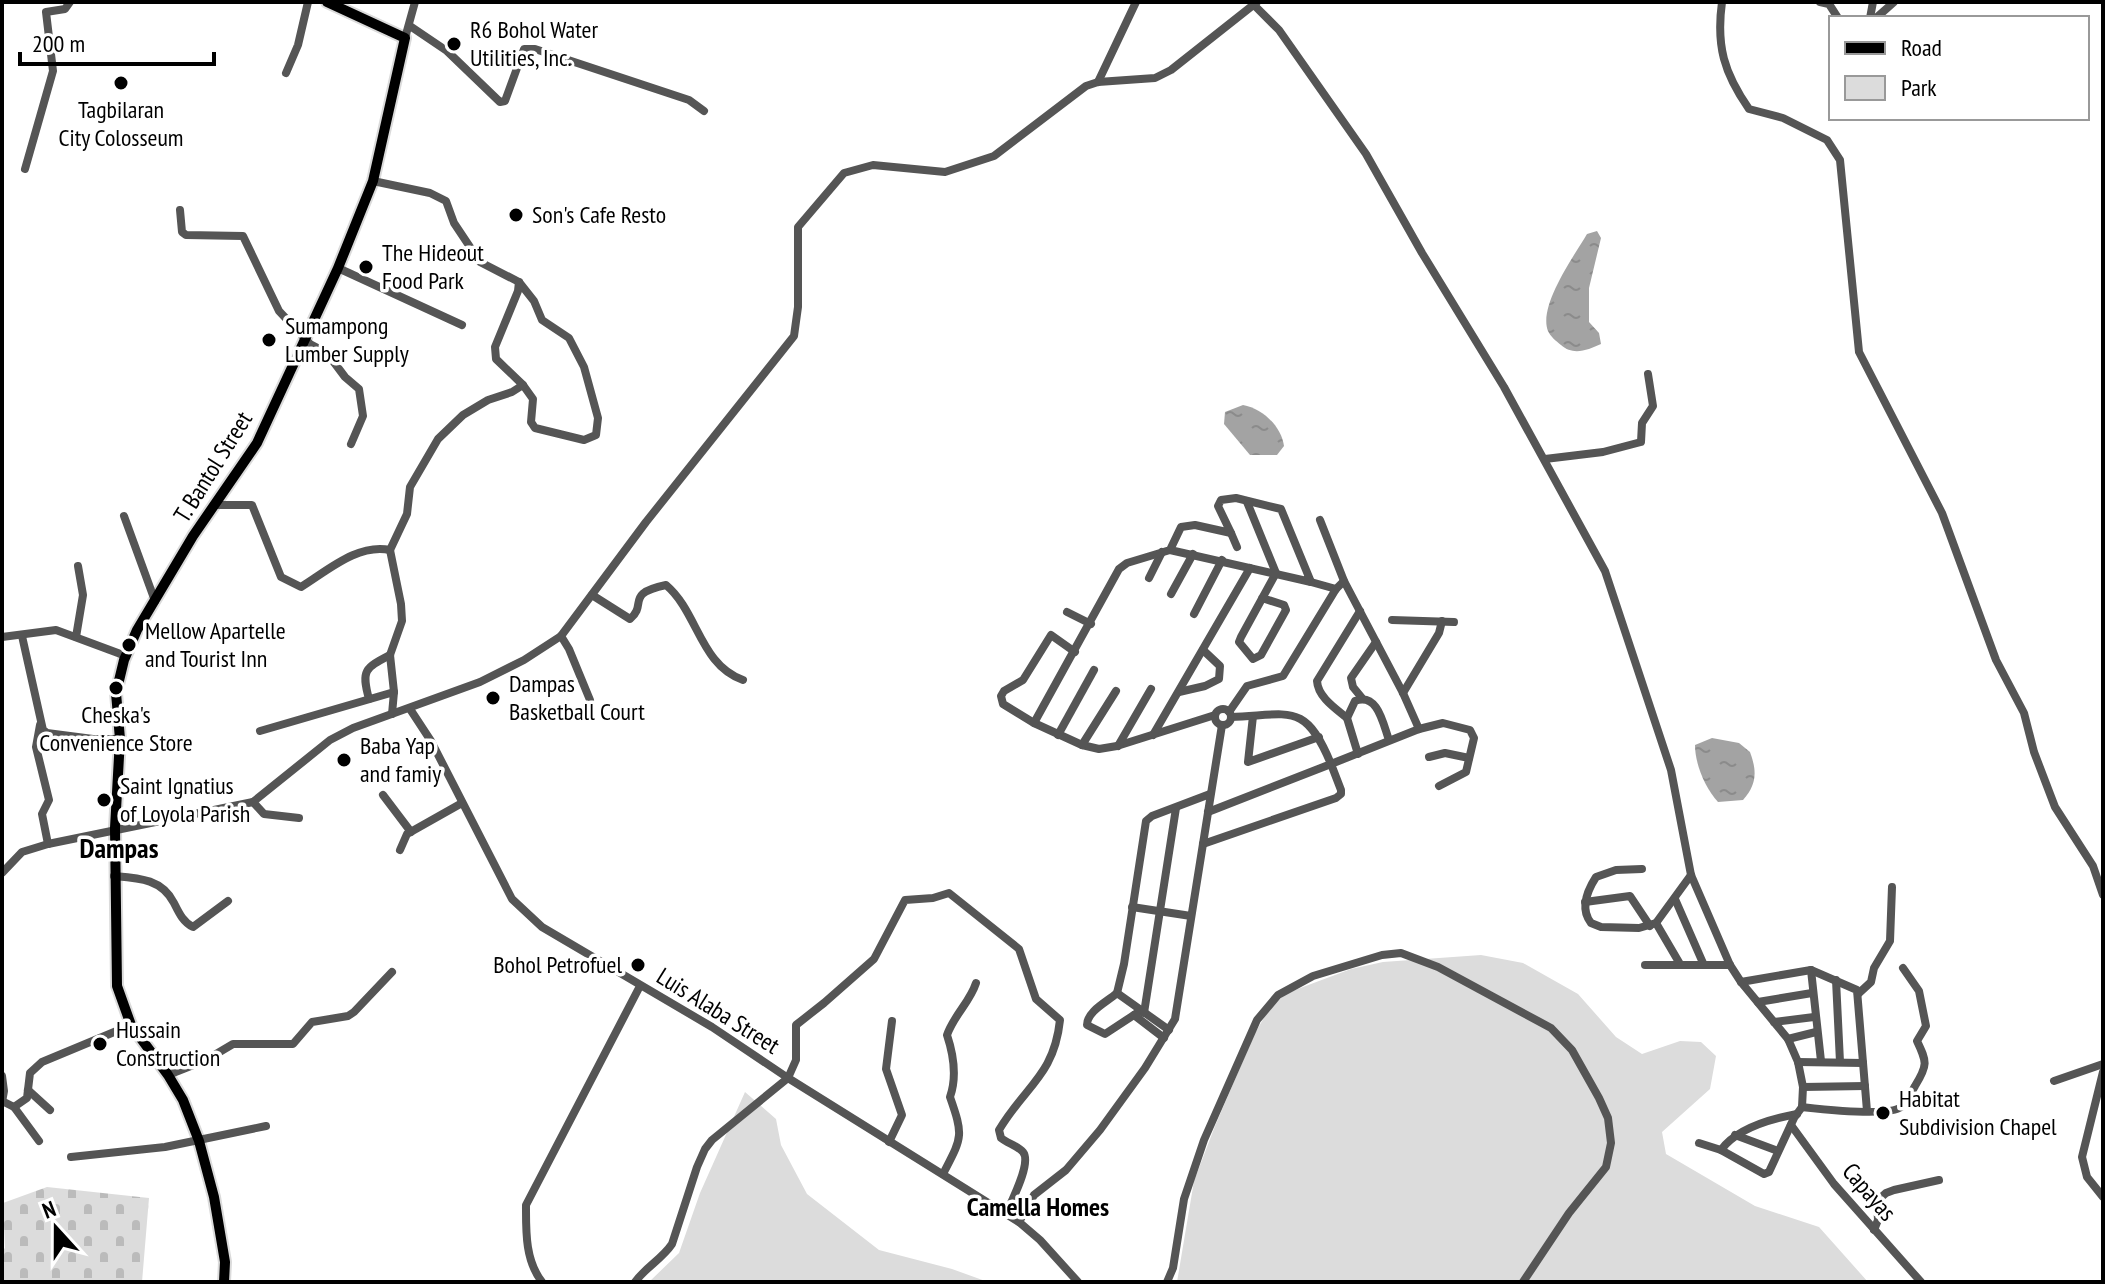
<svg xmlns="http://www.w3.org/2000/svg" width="2105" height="1284" viewBox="0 0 2105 1284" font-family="'PT Sans Narrow',sans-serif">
<defs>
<pattern id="cemetery-stones" width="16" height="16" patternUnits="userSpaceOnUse" patternTransform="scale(2)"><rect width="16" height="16" fill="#dcdcdc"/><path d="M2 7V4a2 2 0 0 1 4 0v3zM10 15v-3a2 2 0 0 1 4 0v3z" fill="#bbb"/></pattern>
<pattern id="water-ripples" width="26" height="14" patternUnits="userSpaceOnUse" patternTransform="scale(2)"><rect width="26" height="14" fill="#a3a3a3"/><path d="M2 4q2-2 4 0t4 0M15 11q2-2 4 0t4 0" fill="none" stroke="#8b8b8b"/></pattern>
</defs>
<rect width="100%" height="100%" fill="#fff"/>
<g fill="#dcdcdc">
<polygon points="1481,955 1523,963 1578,994 1616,1037 1642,1054 1680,1041 1701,1042 1716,1056 1710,1089 1662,1132 1666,1154 1755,1206 1819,1227 1868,1282 1177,1282 1194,1181 1215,1126 1255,1033 1271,1006 1287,993 1351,969 1383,962"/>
<polygon points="745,1092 776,1119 781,1145 807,1194 879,1250 952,1269 988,1282 649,1282 679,1253 700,1193"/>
</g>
<polygon fill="url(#cemetery-stones)" points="47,1187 149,1198 142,1282 2,1282 2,1251 5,1248 3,1203"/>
<g fill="url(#water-ripples)">
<path d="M1597,231L1601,238L1589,288V322L1599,333L1601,344C1588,350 1573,356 1561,345C1556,341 1550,336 1548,331C1538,306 1574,256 1587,234Z"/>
<path d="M1243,405C1263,409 1281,426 1284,446L1277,455H1250L1224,424L1225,412Z"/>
<path d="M1712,738L1739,743L1750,752C1757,771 1757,784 1743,800L1718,802C1705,788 1695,764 1695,745Z"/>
</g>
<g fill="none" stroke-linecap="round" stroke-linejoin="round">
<defs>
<polyline id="major" points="224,1282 225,1262 214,1197 199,1141 183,1100 168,1075 131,1025 117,986 115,828 120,739 116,693 124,660 137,630 193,536 257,443 338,268 373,181 405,38 327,2"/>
</defs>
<use href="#major" stroke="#dbdbdb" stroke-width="14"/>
<g stroke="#555" stroke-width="8">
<path d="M1722,2C1716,46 1724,73 1749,109L1783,118L1827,140L1840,160L1859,352L1942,513L1996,660L2024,713L2034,752L2055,807L2093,866L2103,895"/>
<polyline points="1820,2 1829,4 1838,18"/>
<polyline points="1254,5 1279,30 1366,154 1422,253 1504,387 1605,571 1671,770 1691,875 1730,965 1741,982 1788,1039 1798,1062 1803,1087 1802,1107 1794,1118 1769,1172 1764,1174 1721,1150 1699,1143"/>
<polyline points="1870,18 1873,2"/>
<polyline points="1876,18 1894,2"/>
<polyline points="410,26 447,51 500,102 505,101 524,49 535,49 689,100 704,111"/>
<polyline points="405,38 415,2"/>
<polyline points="286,73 298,45 308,2"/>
<polyline points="1098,82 1136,2"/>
<polyline points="25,169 53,71 46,12 65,9 70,2"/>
<polyline points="373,181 430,193 446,201 454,223 480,262 519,282 534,301 542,320 569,338 584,367 598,418 596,435 584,440 535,428 531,422 533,399 523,385"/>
<polyline points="180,210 182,232 186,235 243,236 279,311 310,344 327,353 345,377 359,389 363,416 351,444"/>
<polyline points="338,268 462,325"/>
<polyline points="1545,459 1603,452 1641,442 1642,423 1653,406 1648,374"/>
<polyline points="1247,502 1276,573 1241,637 1239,642 1253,659 1261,655 1286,610 1284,605 1262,598"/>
<path d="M214,505H252L281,577L301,587C327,571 358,543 390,550L407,514L410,487L438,439L463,415L488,400L512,392L523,385L496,359L495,347L518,291L519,282"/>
<polyline points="124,516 155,601"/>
<polyline points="1320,520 1344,581 1403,693 1419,729"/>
<polyline points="1231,533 1237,547"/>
<polyline points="390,550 401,604 402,621 390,655 394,692"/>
<polyline points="1149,578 1162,552"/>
<polyline points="1311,582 1336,589"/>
<polyline points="1171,594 1193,554"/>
<path d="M592,595L630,619C648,604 624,594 666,585C698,612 700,665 743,680"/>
<polyline points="1067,612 1091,624"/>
<polyline points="1194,614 1222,560"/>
<polyline points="1392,620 1454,622"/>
<polyline points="22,636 43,730 47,733 93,739 120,739"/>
<polyline points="561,636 569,649 590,700"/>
<polyline points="2,637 56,630 126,656"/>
<polyline points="76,637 83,595 78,566"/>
<polyline points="1075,652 1051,635 1023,680 1004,691 1001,696 1003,704 1034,723 1082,745 1099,749 1117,746 1215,715"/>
<polyline points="1179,692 1205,686 1219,679 1220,666 1203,650"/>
<polyline points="1403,693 1439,633 1442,621"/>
<polyline points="1362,698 1353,687 1351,678 1376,642"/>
<path d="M369,699C361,670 365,668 390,655"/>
<circle cx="1223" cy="717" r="8"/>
<polyline points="410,709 431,741 512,899 542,927 712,1027 788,1078 1019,1222 1040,1240 1078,1282"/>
<polyline points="1229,712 1247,686 1283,676 1336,589 1344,581"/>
<polyline points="1253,716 1248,762 1319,737"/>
<path d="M1347,718C1335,708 1318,697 1317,681L1360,611"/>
<polyline points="1034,723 1119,569 1127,563 1170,550 1311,582 1281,509 1236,498 1221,500 1218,506 1231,533 1195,525 1181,527 1170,550"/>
<polyline points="40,725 36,747 49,800 42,814 48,844"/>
<polyline points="260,731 394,692 392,714"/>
<polyline points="1058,735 1094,670"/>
<polyline points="1153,735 1250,568"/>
<polyline points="1082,745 1116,691"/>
<polyline points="1118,746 1151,689"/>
<path d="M1358,754L1347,718L1355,701C1378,692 1383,724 1389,740"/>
<polyline points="1429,757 1445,753 1469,758"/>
<polyline points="383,795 411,832"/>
<polyline points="253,802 264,814 299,818"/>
<path d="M1208,812L1331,764C1305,701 1290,715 1231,717"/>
<polyline points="1203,844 1336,798 1341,794 1341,790 1331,764 1419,729 1443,723 1470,730 1474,738 1466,772 1439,786"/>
<polyline points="400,850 407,834 462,803"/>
<path d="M1642,869L1616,870L1596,877C1587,891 1580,909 1591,923L1601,927L1639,928L1656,923L1691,875"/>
<polyline points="2,873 22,852 48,844 253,802 330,740 353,728 480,682 524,660 561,636 646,522 794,336 798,307 798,227 844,173 873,165 945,172 994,156 1086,86 1098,82 1155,78 1171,70 1257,2"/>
<path d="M114,876C139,878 162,879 174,903C179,913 183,922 193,927L228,901"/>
<polyline points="1675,899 1703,963"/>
<polyline points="1585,902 1630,896 1650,926"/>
<polyline points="1132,907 1191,916"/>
<polyline points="1656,923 1680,964"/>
<polyline points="1645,965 1730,965"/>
<polyline points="1811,970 1821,1061"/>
<polyline points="1836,980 1840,1062"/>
<polyline points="1741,982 1811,970 1857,990 1867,1111"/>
<polyline points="1117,993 1124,964 1146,821 1152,816 1210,794"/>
<polyline points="1858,994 1871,982 1874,968 1890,941 1892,887"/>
<polyline points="1758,1002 1812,993"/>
<path d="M1140,1011L1105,1034L1087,1025C1087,1011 1107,1002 1117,993L1169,1030"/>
<polyline points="1144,1013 1176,808"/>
<polyline points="1134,1015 1164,1038"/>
<polyline points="1774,1022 1814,1017"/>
<polyline points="1788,1039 1816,1032"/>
<polyline points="1798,1062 1863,1063"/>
<polyline points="2103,1072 2082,1157 2087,1177 2103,1197"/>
<polyline points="168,1075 206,1060 233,1044 293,1044 312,1022 348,1016 354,1012 392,972"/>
<polyline points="2,1076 4,1091 2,1102"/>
<polyline points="2054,1081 2103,1064"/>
<polyline points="1803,1087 1865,1086"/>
<polyline points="28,1090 50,1110"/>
<polyline points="4,1102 14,1107 39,1141"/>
<polyline points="14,1107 27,1098 30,1073 42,1062 131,1025"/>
<path d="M1802,1107C1820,1109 1889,1117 1901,1107C1907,1102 1911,1093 1915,1086C1928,1065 1927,1062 1917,1041L1926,1026L1919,991L1903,968"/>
<polyline points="1791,1125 1834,1184 1921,1282"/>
<polyline points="1735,1135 1778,1151"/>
<polyline points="889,1142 902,1115 886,1069 892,1021"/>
<path d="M1721,1150C1737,1128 1770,1119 1797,1114"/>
<polyline points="71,1157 165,1147 266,1126"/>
<path d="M943,1174C962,1137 964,1137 950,1097C957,1077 954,1056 947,1035C954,1015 970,1002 976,983"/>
<polyline points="1019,1222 1034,1195 1066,1170 1100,1130 1145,1068 1175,1019 1222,725"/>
<polyline points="1874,1230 1878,1220 1877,1201 1886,1193 1894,1190 1939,1180"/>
<path d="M542,1282C525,1260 526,1231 526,1205L640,986"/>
<path d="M635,1282C646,1267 662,1259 672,1244L697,1167L705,1149L712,1140L788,1078L796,1060V1025L824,1003L874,959L905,900L933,898L949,893L1019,949L1036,999L1060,1020C1054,1076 1025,1086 999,1130L1001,1138C1007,1143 1018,1146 1023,1152C1032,1163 1011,1202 1006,1214"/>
<polyline points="1167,1282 1173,1268 1184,1199 1204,1140 1257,1020 1278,995 1313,976 1382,955 1401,953 1438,967 1551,1028 1572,1050 1599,1098 1608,1118 1611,1143 1606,1167 1569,1213 1523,1282"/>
</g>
<use href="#major" stroke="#000" stroke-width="10"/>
</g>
<g fill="#000" stroke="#fff" stroke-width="3">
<circle cx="454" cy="44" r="8"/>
<circle cx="121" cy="83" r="8"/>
<circle cx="516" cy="215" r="8"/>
<circle cx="366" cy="267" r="8"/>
<circle cx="269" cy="340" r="8"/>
<circle cx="129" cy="645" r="8"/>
<circle cx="116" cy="688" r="8"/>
<circle cx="493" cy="698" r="8"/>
<circle cx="344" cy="760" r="8"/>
<circle cx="104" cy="800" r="8"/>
<circle cx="638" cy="965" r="8"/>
<circle cx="100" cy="1044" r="8"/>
<circle cx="1883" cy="1113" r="8"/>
</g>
<g text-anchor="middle" stroke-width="7" stroke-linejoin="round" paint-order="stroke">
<g font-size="24" fill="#000" stroke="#fff" text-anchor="start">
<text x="470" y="38">R6 Bohol Water<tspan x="470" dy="28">Utilities, Inc.</tspan></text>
<text x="121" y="118" text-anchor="middle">Tagbilaran<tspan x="121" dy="28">City Colosseum</tspan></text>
<text x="532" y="223">Son's Cafe Resto</text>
<text x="382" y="261">The Hideout<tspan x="382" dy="28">Food Park</tspan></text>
<text x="285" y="334">Sumampong<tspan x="285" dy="28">Lumber Supply</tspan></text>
<text x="145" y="639">Mellow Apartelle<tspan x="145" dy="28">and Tourist Inn</tspan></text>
<text x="509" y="692">Dampas<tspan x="509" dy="28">Basketball Court</tspan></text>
<text x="116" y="723" text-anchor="middle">Cheska's<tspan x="116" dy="28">Convenience Store</tspan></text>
<text x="360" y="754">Baba Yap<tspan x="360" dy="28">and famiy</tspan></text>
<text x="120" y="794">Saint Ignatius<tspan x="120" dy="28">of Loyola Parish</tspan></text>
<text x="622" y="973" text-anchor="end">Bohol Petrofuel</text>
<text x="116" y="1038">Hussain<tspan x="116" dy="28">Construction</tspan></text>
<text x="1899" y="1107">Habitat<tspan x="1899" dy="28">Subdivision Chapel</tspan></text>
</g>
<g font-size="24" fill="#000" stroke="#fff">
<text transform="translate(213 467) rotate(-58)" y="8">T. Bantol Street</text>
<text transform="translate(718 1011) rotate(32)" y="8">Luis Alaba Street</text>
<text transform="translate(1869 1192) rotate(49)" y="8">Capayas</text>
</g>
<g font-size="26" font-weight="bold" fill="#000" stroke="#fff">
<text x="1038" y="1216">Camella Homes</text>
</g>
<g font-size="28" font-weight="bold" fill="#000" stroke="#fff">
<text x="119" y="858">Dampas</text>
</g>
</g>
<rect width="2105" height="1284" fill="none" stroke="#000000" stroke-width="8"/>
<rect x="1829" y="16" width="260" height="104" fill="#ffffff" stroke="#999999" stroke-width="2"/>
<rect x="1845" y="42" width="40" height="12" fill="#000000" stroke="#999999" stroke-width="2"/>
<text x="1901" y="56" font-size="24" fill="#000000">Road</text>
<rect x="1845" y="76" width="40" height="24" fill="#dcdcdc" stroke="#999999" stroke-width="2"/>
<text x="1901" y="96" font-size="24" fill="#000000">Park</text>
<g transform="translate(56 1228) rotate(339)" stroke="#ffffff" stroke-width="6" paint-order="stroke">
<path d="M0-6L14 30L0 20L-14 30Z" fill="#000000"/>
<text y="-12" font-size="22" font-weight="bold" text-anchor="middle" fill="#000000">N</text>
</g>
<path d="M20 52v12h194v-12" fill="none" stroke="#000000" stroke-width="4"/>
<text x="32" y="52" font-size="24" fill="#000000" stroke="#ffffff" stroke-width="6" paint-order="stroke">200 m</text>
</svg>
